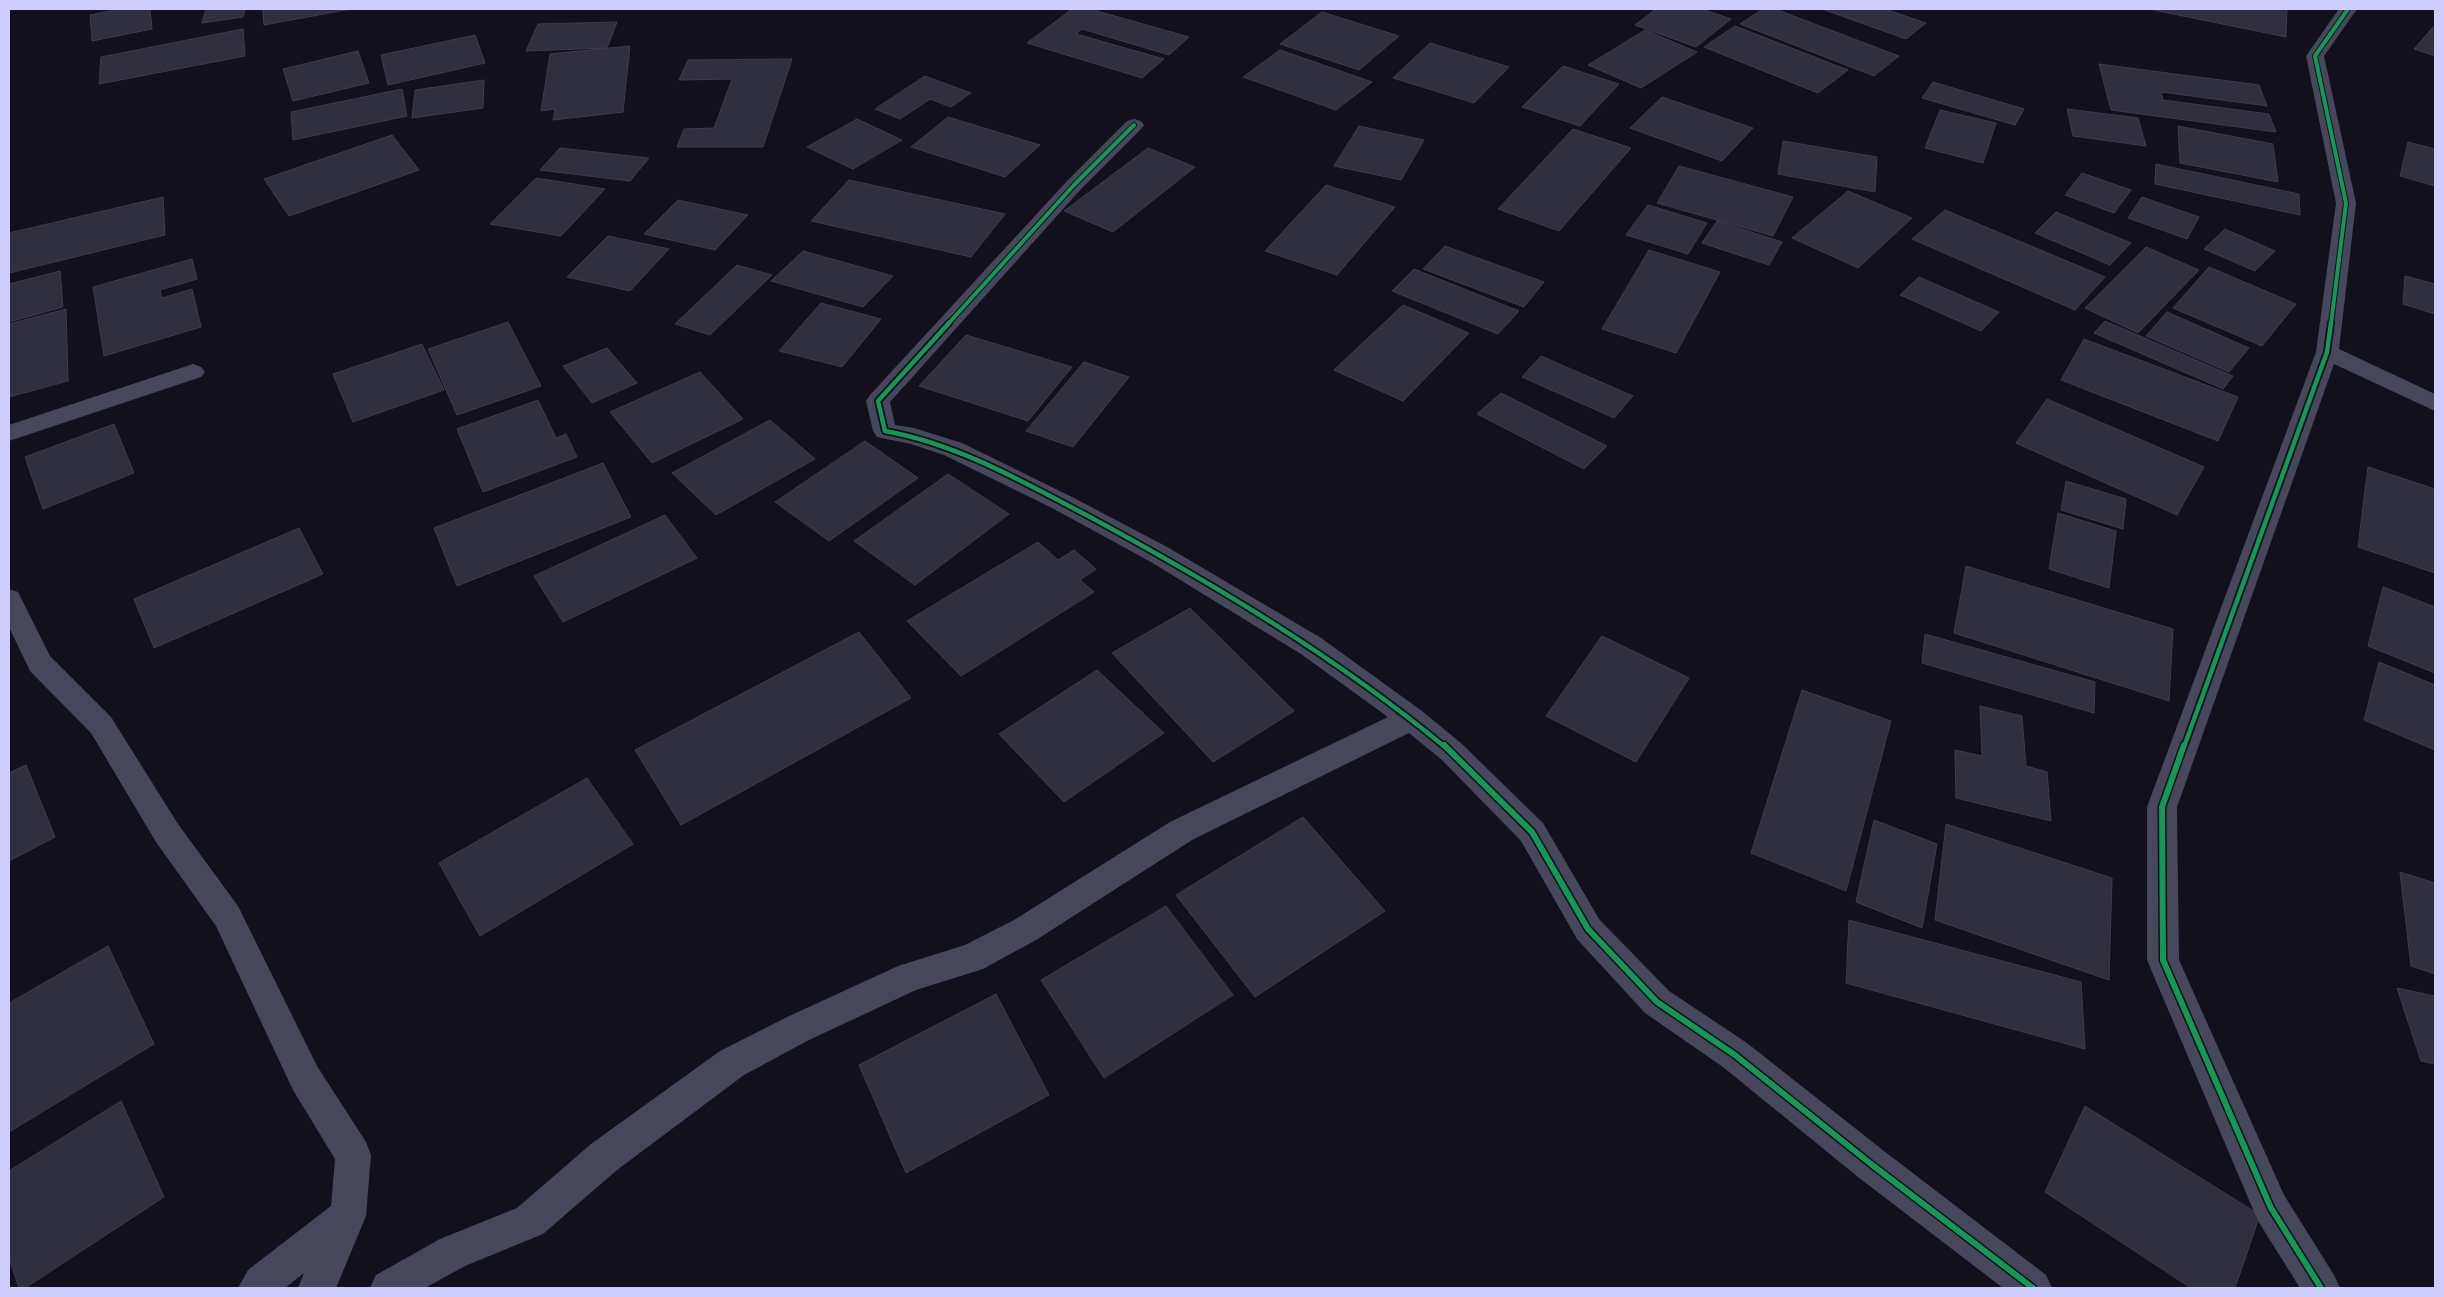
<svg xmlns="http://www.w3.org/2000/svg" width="2444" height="1297" viewBox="0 0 2444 1297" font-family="Karla,sans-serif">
<rect width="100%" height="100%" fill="#12111b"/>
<g fill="#302f3d" stroke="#3e3b4f">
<polygon points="120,9 150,9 152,29 92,41 90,15"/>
<polygon points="206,9 245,9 243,17 202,23"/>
<polygon points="263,9 351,9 264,25"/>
<polygon points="1072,9 1090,9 1189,37 1169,55 1082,29 1076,34 1164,59 1142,78 1027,43"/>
<polygon points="1656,9 1702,9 1731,19 1696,47 1635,25"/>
<polygon points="1763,9 1775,9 1899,56 1874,76 1740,24"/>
<polygon points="1822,9 1885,9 1926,23 1906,39"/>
<polygon points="2149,9 2287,9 2286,37"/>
<polygon points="1322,12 1399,36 1359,70 1280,44"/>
<polygon points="617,22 607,48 526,51 538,24"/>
<polygon points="2435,25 2435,56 2414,49"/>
<polygon points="1735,26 1848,70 1818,93 1704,47"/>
<polygon points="243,29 245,56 99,84 101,57"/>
<polygon points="1645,30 1697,52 1641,88 1588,65"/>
<polygon points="475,35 485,63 388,85 381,55"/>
<polygon points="1430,43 1509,67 1474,103 1393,78"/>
<polygon points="630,46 623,112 553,120 555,109 541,111 550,54"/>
<polygon points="1280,50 1372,82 1336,110 1243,77"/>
<polygon points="358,51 369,83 293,101 283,69"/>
<polygon points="792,59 763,147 677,147 684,129 714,128 732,79 679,80 688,60"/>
<polygon points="2099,64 2259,85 2267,106 2161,92 2163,100 2269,114 2276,132 2111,110"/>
<polygon points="1563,66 1619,84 1580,126 1522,107"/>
<polygon points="925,76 971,93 951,107 930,99 900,119 875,109"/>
<polygon points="484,80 483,108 412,118 415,90"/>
<polygon points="1933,82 2024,109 2015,125 1922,98"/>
<polygon points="402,89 407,116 293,140 291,112"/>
<polygon points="1662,97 1753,128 1722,161 1630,128"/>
<polygon points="2067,109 2138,118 2146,146 2073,136"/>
<polygon points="1940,110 1996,123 1983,163 1925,148"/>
<polygon points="948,117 1040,145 1005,177 911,147"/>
<polygon points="857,119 902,140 853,169 807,147"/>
<polygon points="1359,126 1424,140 1401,180 1334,166"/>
<polygon points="2178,126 2273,144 2278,182 2180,163"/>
<polygon points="1573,129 1631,148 1559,231 1498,209"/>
<polygon points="392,135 419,170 289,216 264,179"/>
<polygon points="1783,141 1877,157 1875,192 1778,174"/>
<polygon points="2408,142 2435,149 2435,186 2400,176"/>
<polygon points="560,148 649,158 630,181 540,170"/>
<polygon points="1148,148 1195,167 1113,232 1064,211"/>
<polygon points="2156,164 2299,194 2300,215 2155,184"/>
<polygon points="1679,166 1793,197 1773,236 1657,203"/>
<polygon points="2082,173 2131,190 2114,213 2065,195"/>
<polygon points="536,178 605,189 561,236 490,224"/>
<polygon points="849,180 1005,214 971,257 811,221"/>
<polygon points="1326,185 1395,207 1337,275 1265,251"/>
<polygon points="1848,191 1912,218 1858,268 1792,238"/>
<polygon points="163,197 165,235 9,273 9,233"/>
<polygon points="2142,197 2199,217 2187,239 2128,218"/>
<polygon points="678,200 748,215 715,250 644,234"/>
<polygon points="1648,205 1707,223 1688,254 1626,235"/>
<polygon points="1945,210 2105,277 2075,310 1912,239"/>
<polygon points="2056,212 2131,243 2110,265 2035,233"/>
<polygon points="1717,221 1782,242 1769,265 1702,243"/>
<polygon points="2225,229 2275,251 2255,271 2204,249"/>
<polygon points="608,236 669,249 630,291 567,277"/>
<polygon points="1445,246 1544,282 1524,307 1423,269"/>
<polygon points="2146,247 2199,270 2138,333 2085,308"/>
<polygon points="1649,250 1720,272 1676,353 1602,329"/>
<polygon points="803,251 893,276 863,307 771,281"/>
<polygon points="192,259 197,279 160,290 162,298 192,289 201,327 104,356 93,287"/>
<polygon points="737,265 772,275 710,335 675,324"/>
<polygon points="2209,267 2296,304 2262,346 2173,308"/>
<polygon points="1414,269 1519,311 1498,334 1392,291"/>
<polygon points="60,271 63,307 9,322 9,284"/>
<polygon points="2405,276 2435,284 2435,314 2403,304"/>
<polygon points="1919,277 1999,312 1981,331 1900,295"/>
<polygon points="821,303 881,319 842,367 779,351"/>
<polygon points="1403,305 1469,333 1403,401 1334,370"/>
<polygon points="66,309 68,381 9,397 9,324"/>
<polygon points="2167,312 2249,348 2229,372 2146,336"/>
<polygon points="2105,321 2233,376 2223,389 2094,333"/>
<polygon points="508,322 541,386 457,415 428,349"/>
<polygon points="966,335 1072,367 1028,421 919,386"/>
<polygon points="2084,339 2238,397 2218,441 2061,380"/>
<polygon points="422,344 444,390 353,422 333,374"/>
<polygon points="607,348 637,383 592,403 563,366"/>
<polygon points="1541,356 1633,396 1614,418 1522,377"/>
<polygon points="1084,362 1129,377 1073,447 1026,431"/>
<polygon points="700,372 743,419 652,463 610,412"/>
<polygon points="1501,393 1607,446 1584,469 1477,414"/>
<polygon points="2047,399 2204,467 2177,515 2016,443"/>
<polygon points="538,400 556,438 566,434 577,457 483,492 457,429"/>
<polygon points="770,420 815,459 716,515 672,473"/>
<polygon points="114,424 134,473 43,509 25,457"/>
<polygon points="865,441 918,478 829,541 775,502"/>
<polygon points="603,463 631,517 457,586 434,528"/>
<polygon points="2368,467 2435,489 2435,573 2358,547"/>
<polygon points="948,474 1009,514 915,585 854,541"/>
<polygon points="2066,481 2126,499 2123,529 2061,510"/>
<polygon points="2058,513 2116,531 2109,588 2049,569"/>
<polygon points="665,515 697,558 563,622 534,576"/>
<polygon points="299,528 323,574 154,648 134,599"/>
<polygon points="1038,542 1058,560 1074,550 1096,569 1080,580 1094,592 961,676 907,621"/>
<polygon points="1966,566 2173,629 2169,701 1954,633"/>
<polygon points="2383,587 2435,607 2435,673 2368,646"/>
<polygon points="1190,608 1294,711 1213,762 1112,653"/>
<polygon points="859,632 911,698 681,825 635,750"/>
<polygon points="1925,634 2095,682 2094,713 1922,663"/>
<polygon points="1602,636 1689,678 1636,762 1546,716"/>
<polygon points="2379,662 2435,685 2435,750 2364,720"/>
<polygon points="1097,670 1164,733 1064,802 999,734"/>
<polygon points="1802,690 1891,721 1846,891 1751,853"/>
<polygon points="1980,706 2022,716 2026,766 2047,772 2051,821 1956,798 1955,750 1982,756"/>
<polygon points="26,765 55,837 9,861 9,773"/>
<polygon points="587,778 633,844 480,936 439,863"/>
<polygon points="1303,817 1385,911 1255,997 1176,895"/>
<polygon points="1874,820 1937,844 1922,928 1856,902"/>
<polygon points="1946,824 2112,878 2109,980 1935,920"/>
<polygon points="2400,872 2435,883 2435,974 2411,966"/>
<polygon points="1166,906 1233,995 1104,1078 1041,980"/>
<polygon points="1849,920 2081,982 2085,1049 1846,983"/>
<polygon points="108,946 154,1044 9,1132 9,1003"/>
<polygon points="2397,988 2435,996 2435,1064 2421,1061"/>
<polygon points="996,994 1049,1095 906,1173 859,1065"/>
<polygon points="121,1101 164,1197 25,1288 19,1288 9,1258 9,1171"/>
<polygon points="2085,1106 2260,1215 2235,1288 2191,1288 2045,1192"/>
</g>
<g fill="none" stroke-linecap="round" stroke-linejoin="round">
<g fill="#47475c" fill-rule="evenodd">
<polygon points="2339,9 2357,9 2324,56 2356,203 2339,349 2435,394 2435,411 2334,364 2177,807 2179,960 2284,1195 2334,1275 2340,1288 2300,1288 2258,1221 2147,960 2147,807 2316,352 2336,203 2306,56"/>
<polygon points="1134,119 1141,121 1144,125 1141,129 1081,189 890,402 895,425 914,428 962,443 1072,497 1169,548 1321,638 1422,711 1462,744 1543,823 1599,919 1669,991 1747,1043 1884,1151 2046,1275 2052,1288 2003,1288 1858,1177 1723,1067 1645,1013 1577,939 1521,841 1442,760 1409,733 1192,840 1036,940 983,969 916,990 809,1040 744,1075 617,1170 543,1234 465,1266 425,1288 370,1288 376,1275 440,1239 517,1208 591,1144 720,1051 785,1018 898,966 965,945 1014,920 1170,822 1388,717 1301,654 1151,562 1054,509 944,455 911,444 877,437 873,431 866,401 870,395 1067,181 1127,121"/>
<polygon points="193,364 201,367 205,372 201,377 9,441 9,425"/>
<polygon points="9,589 18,592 50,656 111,717 178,824 238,906 317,1066 366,1142 371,1155 366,1216 336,1288 298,1288 304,1273 285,1288 238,1288 248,1270 331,1206 335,1159 293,1090 216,926 156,842 91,733 30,671 9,627"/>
</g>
<defs>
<g id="cycleway-far2">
<polyline points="948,324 1074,185 1134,125"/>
<polyline points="2331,324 2346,203 2315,56 2348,9"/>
</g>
<g id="cycleway-far1">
<path d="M949,323L878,401L885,431C958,444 1025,483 1090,517C1214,584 1336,657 1445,747"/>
<polyline points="2184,747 2327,352 2331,323"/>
</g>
<g id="cycleway">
<polyline points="1444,745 1532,832 1588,929 1657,1002 1735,1055 1871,1164 2033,1288"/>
<polyline points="2184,745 2162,807 2163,960 2271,1208 2321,1288"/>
</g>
</defs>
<use href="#cycleway-far2" stroke="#0f0d1f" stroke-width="6"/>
<use href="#cycleway-far1" stroke="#0f0d1f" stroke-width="8"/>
<use href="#cycleway" stroke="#0f0d1f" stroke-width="9"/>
<use href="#cycleway-far2" stroke="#139951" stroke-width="4"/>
<use href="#cycleway-far1" stroke="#139951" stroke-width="4.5"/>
<use href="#cycleway" stroke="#139951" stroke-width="6"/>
</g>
<rect width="2444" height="1297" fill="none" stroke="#cfcdfd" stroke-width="20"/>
</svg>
